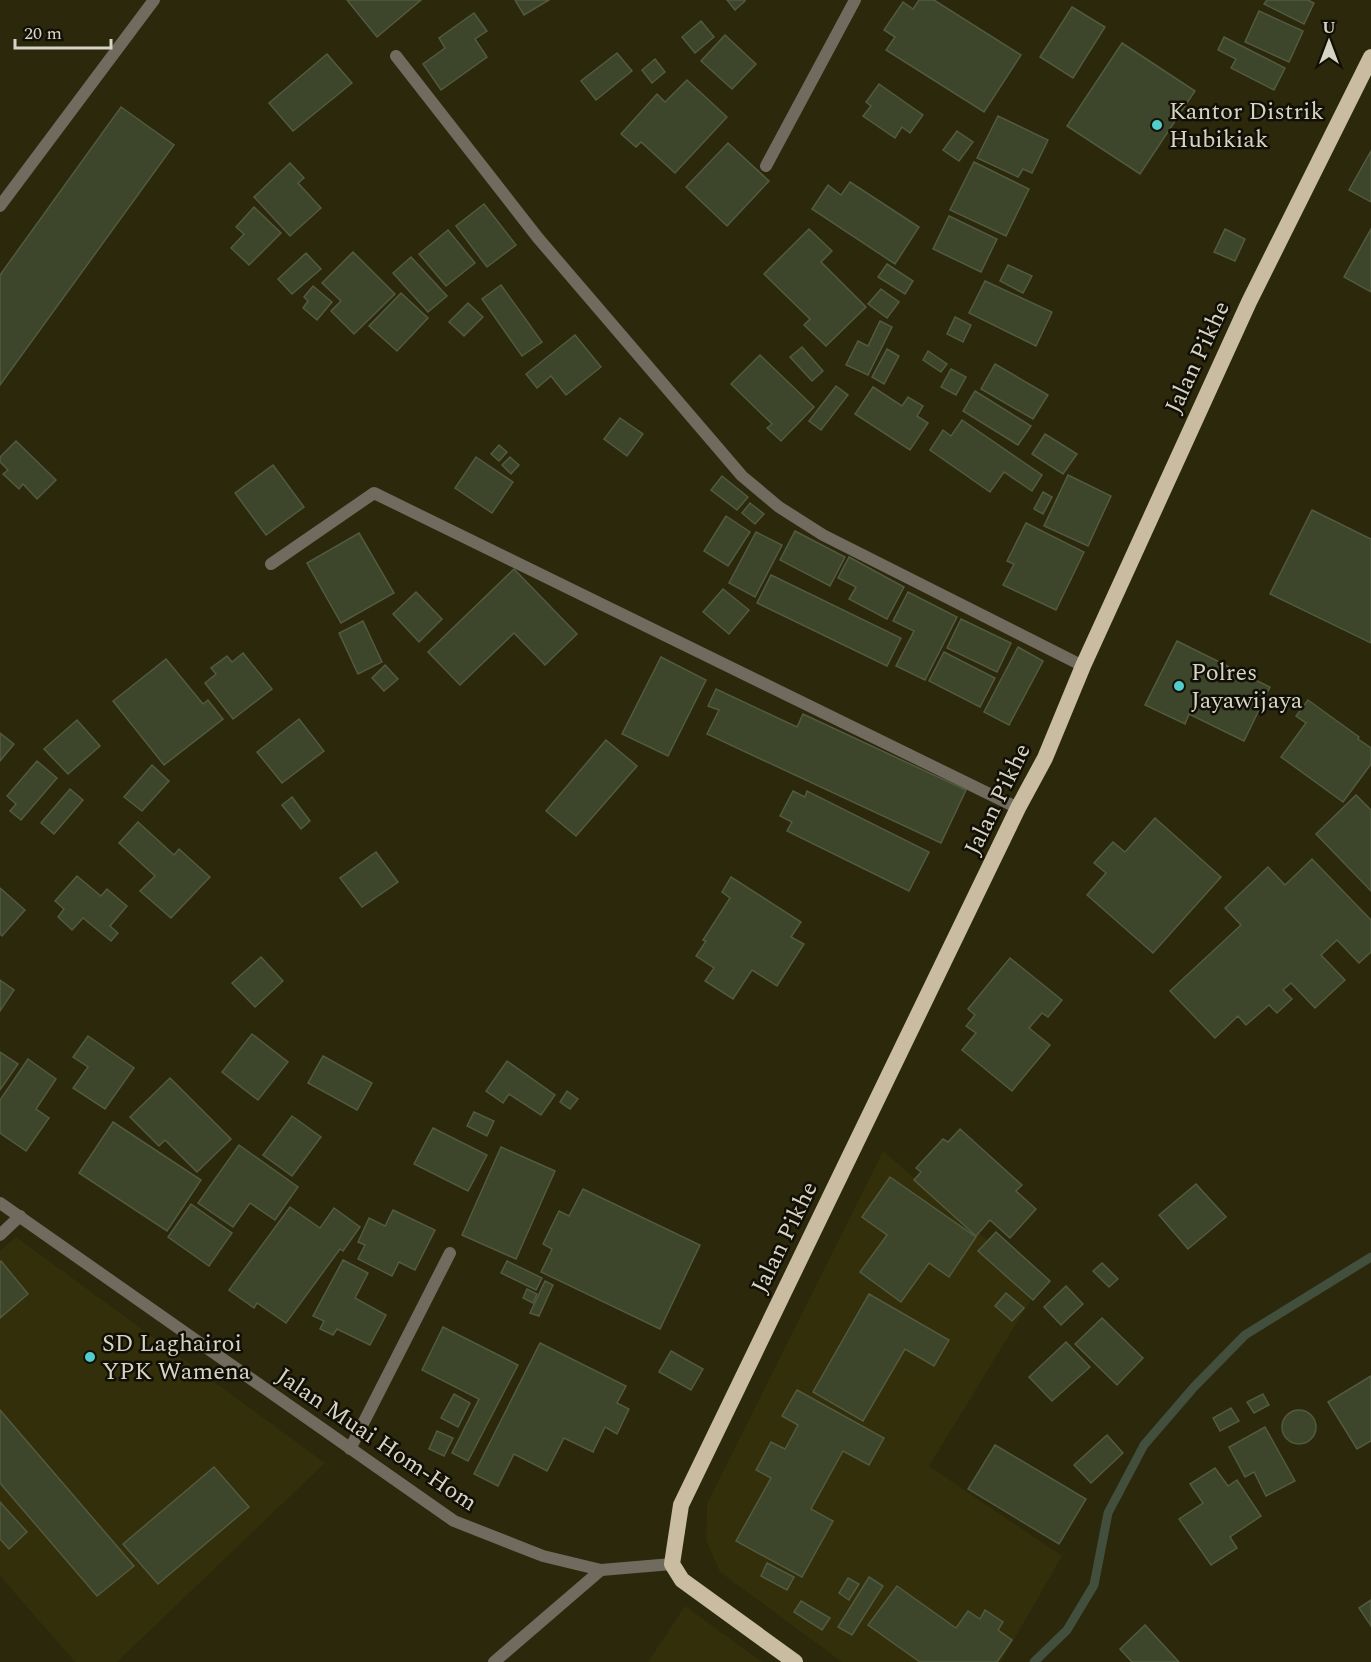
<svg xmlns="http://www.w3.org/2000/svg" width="1371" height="1662" viewBox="0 0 1371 1662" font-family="Spectral,serif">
<rect width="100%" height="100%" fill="#2b280c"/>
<g fill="#332f0b">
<polygon points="883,1151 1040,1285 929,1466 1062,1556 1001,1662 842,1662 720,1572 706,1540 707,1504"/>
<polygon points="16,1237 325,1463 117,1662 75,1662 0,1576 0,1251"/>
<polygon points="685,1606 762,1662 648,1662"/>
</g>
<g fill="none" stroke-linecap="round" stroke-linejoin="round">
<polyline stroke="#424f3c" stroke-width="9" points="1034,1662 1067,1630 1094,1585 1108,1513 1144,1445 1194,1387 1245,1335 1371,1257"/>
</g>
<g fill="#3d452b" stroke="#525a3f" stroke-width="1.5">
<polygon points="347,0 421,0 377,37"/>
<polygon points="515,0 549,0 524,15"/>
<polygon points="727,0 744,0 745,1 735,10"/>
<polygon points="919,0 934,0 1021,55 984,112 886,50 895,37 884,30 903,2 913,9"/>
<polygon points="1267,0 1308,0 1314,3 1304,24 1264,4"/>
<polygon points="1072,7 1105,27 1073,78 1040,57"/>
<polygon points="1259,11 1303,31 1289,62 1245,42"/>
<polygon points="474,13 487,31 475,39 487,57 441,90 423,64 445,48 439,38"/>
<polygon points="701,21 714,37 695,53 682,37"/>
<polygon points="725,35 756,64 732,89 701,61"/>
<polygon points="1224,37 1285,68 1274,90 1231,68 1236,59 1218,50"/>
<polygon points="1122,43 1195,91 1140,174 1067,126"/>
<polygon points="617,53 632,71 596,100 581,81"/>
<polygon points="327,54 352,83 293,131 269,103"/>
<polygon points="655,59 665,72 652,83 642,70"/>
<polygon points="687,80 727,117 675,173 641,142 636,147 621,134 657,94 665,102"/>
<polygon points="879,84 923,115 910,133 902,127 895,138 863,116 871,106 866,102"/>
<polygon points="121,107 174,145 0,385 0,275"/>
<polygon points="998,116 1048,140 1032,173 1023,169 1018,177 977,158"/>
<polygon points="957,131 973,142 959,161 943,150"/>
<polygon points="728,143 769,181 727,226 686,187"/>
<polygon points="1371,151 1371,202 1349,190"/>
<polygon points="974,162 1029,189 1006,236 950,210"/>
<polygon points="290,163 304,178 298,183 321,208 290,236 254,197"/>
<polygon points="850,182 919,227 895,264 812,209 828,185 841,195"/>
<polygon points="484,204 516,245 487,267 456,226"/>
<polygon points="254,207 281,233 249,265 231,248 244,234 236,227"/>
<polygon points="949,216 997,239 981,272 933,249"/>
<polygon points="809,229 832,251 821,262 866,307 826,346 804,325 810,319 764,274"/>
<polygon points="1225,229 1245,239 1235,261 1214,252"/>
<polygon points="1371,229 1371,292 1344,277"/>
<polygon points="448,230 475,263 446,286 419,254"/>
<polygon points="353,252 395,294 354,334 331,311 341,301 322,283"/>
<polygon points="306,253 321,269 292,294 278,279"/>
<polygon points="411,257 447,296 428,312 393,273"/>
<polygon points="887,264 913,281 905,294 878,277"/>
<polygon points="1008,265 1032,276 1023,293 1000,281"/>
<polygon points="985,281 1052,312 1036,346 969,313"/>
<polygon points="501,285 542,342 522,356 482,299"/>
<polygon points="313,286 332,302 317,320 303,308 308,301 304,297"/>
<polygon points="881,289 899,302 887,318 868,304"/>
<polygon points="401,293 428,318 397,351 369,326"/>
<polygon points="468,303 483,317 464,336 449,322"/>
<polygon points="955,317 971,325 963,342 947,334"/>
<polygon points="880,321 892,327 868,375 846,365 858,341 868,346"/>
<polygon points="575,335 601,367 566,395 551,376 537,388 526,374"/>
<polygon points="802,347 823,371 812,381 790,357"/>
<polygon points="887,349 899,356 884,384 872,377"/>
<polygon points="928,351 947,364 941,372 923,360"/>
<polygon points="760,355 814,407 781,441 767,428 772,424 731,384"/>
<polygon points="995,364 1048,395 1033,419 981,389"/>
<polygon points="951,369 966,377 956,395 941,387"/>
<polygon points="836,386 848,395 821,430 809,421"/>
<polygon points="873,387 902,406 908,397 923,406 917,416 928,423 910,450 855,414"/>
<polygon points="975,391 1031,426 1018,445 963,411"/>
<polygon points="620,418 643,434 627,456 604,439"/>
<polygon points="962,420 1042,475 1032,491 1004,472 990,492 930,450 943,430 951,436"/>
<polygon points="1045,434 1077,454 1063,474 1032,454"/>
<polygon points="16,441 56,480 37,499 23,484 19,489 3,474 8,470 0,462 0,457"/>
<polygon points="499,445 507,452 499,461 491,454"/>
<polygon points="476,457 513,482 492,513 455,488"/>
<polygon points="510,457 519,465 511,474 502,465"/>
<polygon points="273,465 304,507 266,535 235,493"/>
<polygon points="1068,475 1111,496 1088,546 1044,526"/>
<polygon points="722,476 748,497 737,510 711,490"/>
<polygon points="1043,492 1052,497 1043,514 1034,509"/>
<polygon points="750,503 764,514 755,524 742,513"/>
<polygon points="1312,510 1371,539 1371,643 1270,594"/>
<polygon points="726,516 750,532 728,566 704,551"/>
<polygon points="1026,523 1084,552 1056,610 1003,585 1014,564 1007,561"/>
<polygon points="795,531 845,557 830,586 780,560"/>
<polygon points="756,532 782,545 755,597 729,583"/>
<polygon points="359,533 394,593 341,623 307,563"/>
<polygon points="849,557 904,587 887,619 849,599 856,587 838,578"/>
<polygon points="514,569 577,634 545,665 514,633 460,685 428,652"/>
<polygon points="771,575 901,638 887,666 757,603"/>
<polygon points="723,589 749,610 729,634 703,612"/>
<polygon points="416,592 442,619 419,642 393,614"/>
<polygon points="908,592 957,617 925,680 896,666 914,631 893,621"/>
<polygon points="961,619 1011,643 997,672 947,648"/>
<polygon points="363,621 382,662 358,674 339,633"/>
<polygon points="1177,641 1270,687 1244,741 1189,714 1185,724 1145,705"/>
<polygon points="1018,647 1043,661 1009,725 984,712"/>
<polygon points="944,652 995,678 980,707 929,681"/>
<polygon points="243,653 272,689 233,719 205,683 216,674 211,668 227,656 232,662"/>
<polygon points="661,657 706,680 668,756 622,734"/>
<polygon points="166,659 203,704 208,700 223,719 164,765 113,701"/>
<polygon points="385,665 398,679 384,691 372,678"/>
<polygon points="716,689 797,727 803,714 966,790 941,843 707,734 719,710 708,706"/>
<polygon points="1308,700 1359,737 1358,739 1371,748 1371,764 1343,802 1281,757 1306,723 1296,716"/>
<polygon points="299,719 324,751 282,783 257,752"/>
<polygon points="77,720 100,746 68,774 44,749"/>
<polygon points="0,733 14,744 0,761"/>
<polygon points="606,740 637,766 576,836 546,811"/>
<polygon points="37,761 57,778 21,820 10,811 16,804 7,796"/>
<polygon points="152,765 169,781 142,811 124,797"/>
<polygon points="70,789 83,800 54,834 41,823"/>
<polygon points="793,791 805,797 807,791 929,852 909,891 787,831 792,822 780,816"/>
<polygon points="1356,795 1371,810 1371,891 1316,834"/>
<polygon points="292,797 310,821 301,829 282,805"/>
<polygon points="1155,818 1221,877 1153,953 1087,895 1106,873 1094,863 1113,842 1125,852"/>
<polygon points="138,822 174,855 179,849 210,877 171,918 140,891 155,876 119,843"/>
<polygon points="376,852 398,882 362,907 340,878"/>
<polygon points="1312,859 1371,920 1371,952 1359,963 1337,940 1321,955 1345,980 1315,1008 1291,983 1283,990 1292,999 1277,1013 1269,1005 1246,1025 1238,1016 1215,1038 1170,991 1241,925 1225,908 1268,867 1285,885"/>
<polygon points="77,876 101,896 107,889 127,906 110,926 118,933 111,941 83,918 72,930 58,917 64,909 55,901"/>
<polygon points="731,877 801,922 791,937 804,944 777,986 752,970 733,999 705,981 714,968 696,956 706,941 703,940 730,898 722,892"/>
<polygon points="0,888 25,910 2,936 0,934"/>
<polygon points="261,957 283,981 255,1007 232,983"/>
<polygon points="1010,958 1062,1000 1048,1017 1042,1013 1029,1028 1050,1045 1012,1091 962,1050 976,1033 966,1026 975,1015 968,1009"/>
<polygon points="0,980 14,990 0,1011"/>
<polygon points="252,1034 288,1062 258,1100 222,1072"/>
<polygon points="88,1036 134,1068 105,1109 73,1088 88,1067 73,1057"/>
<polygon points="0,1052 18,1064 0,1090"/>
<polygon points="323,1056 372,1083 357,1110 308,1083"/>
<polygon points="28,1059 56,1079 36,1109 49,1118 26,1151 0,1133 0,1100"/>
<polygon points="507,1061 555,1095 541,1115 509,1094 503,1103 486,1091"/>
<polygon points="170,1078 231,1139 197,1172 165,1140 159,1146 130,1117"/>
<polygon points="567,1091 578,1099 570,1109 560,1102"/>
<polygon points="474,1112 494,1121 487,1136 467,1126"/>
<polygon points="292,1116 321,1137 292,1176 263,1155"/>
<polygon points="113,1122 201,1180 167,1231 79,1173"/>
<polygon points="433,1128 487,1155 468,1191 414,1164"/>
<polygon points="960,1129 1022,1185 1016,1191 1036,1209 1010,1238 990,1220 976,1236 914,1180 921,1172 916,1168 943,1139 948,1142"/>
<polygon points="239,1145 298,1187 275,1220 250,1203 233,1227 198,1203"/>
<polygon points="501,1147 555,1171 516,1259 462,1235"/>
<polygon points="890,1177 976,1237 949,1277 929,1263 901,1302 860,1272 887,1235 862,1217"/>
<polygon points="1196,1184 1226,1217 1188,1249 1159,1215"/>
<polygon points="583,1189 700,1245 660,1329 541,1272 552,1249 543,1244 559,1211 569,1216"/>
<polygon points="191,1204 232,1233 209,1266 168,1237"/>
<polygon points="290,1207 320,1228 334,1208 360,1227 343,1251 340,1249 286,1323 257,1303 254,1308 229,1290"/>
<polygon points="393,1210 435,1230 415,1270 399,1262 392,1276 358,1259 365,1245 358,1242 369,1218 385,1226"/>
<polygon points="996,1232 1050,1281 1033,1300 978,1251"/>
<polygon points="343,1260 368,1273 355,1298 386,1315 370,1345 337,1329 333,1335 320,1329 324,1321 313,1316"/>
<polygon points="1,1261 28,1294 0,1318 0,1262"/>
<polygon points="507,1261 542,1278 536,1290 501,1273"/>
<polygon points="1102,1263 1118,1279 1109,1287 1093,1271"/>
<polygon points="545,1281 553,1285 539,1316 530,1313"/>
<polygon points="1066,1286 1083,1304 1061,1325 1044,1307"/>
<polygon points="527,1289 537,1294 533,1303 523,1298"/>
<polygon points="1006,1293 1024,1308 1012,1321 995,1306"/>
<polygon points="869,1294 949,1340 934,1366 905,1349 863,1421 813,1392"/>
<polygon points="1102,1318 1143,1358 1117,1385 1075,1344"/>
<polygon points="443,1327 518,1365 468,1461 452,1453 479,1399 422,1370"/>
<polygon points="1066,1342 1090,1367 1052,1401 1029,1377"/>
<polygon points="540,1343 626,1386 617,1403 629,1409 617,1434 605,1427 593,1452 564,1438 547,1471 514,1454 498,1486 474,1474"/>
<polygon points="671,1351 703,1369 691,1390 659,1372"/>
<polygon points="1371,1376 1371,1441 1357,1449 1328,1402"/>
<polygon points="797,1390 884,1438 869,1465 843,1451 811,1509 833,1521 802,1577 736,1541 771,1478 756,1470 771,1442 785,1449 798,1425 782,1416"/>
<polygon points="454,1394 470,1403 458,1427 441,1418"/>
<polygon points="1263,1394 1269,1405 1254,1413 1247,1402"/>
<polygon points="1231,1408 1239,1421 1220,1431 1213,1418"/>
<circle cx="1299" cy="1427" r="17"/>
<polygon points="0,1410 134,1566 97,1596 0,1483"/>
<polygon points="1265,1427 1295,1481 1266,1496 1254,1472 1245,1477 1229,1447"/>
<polygon points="437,1431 453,1438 444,1456 429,1449"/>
<polygon points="1107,1435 1123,1453 1091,1483 1074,1465"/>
<polygon points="995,1445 1086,1499 1059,1544 968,1489"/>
<polygon points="214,1467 249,1507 158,1584 123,1544"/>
<polygon points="1215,1468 1228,1486 1237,1480 1261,1516 1230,1537 1237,1548 1211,1565 1179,1519 1203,1503 1190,1484"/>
<polygon points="0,1502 27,1532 9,1549 0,1539"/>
<polygon points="767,1563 794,1577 787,1590 761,1576"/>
<polygon points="869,1577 883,1586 852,1635 838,1627"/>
<polygon points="848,1578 859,1584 849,1600 839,1593"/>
<polygon points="897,1586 956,1628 968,1611 980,1619 985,1610 1003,1622 998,1630 1012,1640 997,1662 920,1662 868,1625"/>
<polygon points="1371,1600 1371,1626 1359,1608"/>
<polygon points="801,1601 830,1618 822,1630 794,1612"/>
<polygon points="1145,1625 1179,1662 1132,1662 1120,1649"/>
</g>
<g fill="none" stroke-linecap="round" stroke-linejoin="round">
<g stroke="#716b5f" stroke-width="12">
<polyline points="0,206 154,0"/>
<polyline points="0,1235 20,1216"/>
<polyline points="350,1449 450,1253"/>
<polyline points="494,1662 601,1570"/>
</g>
<g stroke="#716b5f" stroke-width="12">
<polyline points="396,56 538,238 742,476 779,507 823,535 1083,666"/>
<polyline points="766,166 855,0"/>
<polyline points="271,564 374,493 1018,808"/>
</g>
<polyline stroke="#716b5f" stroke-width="12" points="0,1203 454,1521 543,1556 601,1570 672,1564"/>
<polyline stroke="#cabca1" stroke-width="16" points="795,1662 682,1580 672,1564 681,1505 1018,808 1045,758 1083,666 1249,302 1371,57"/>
</g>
<g fill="#52cdcd" stroke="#121006" stroke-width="2">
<circle cx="1157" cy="125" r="6"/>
<circle cx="1179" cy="686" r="6"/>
<circle cx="90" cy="1357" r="6"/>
</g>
<g text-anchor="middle" stroke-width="5" stroke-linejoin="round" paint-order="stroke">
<g font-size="24" fill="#d6d5c5" stroke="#121006" text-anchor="start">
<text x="1169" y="119">Kantor Distrik<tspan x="1169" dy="28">Hubikiak</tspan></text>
<text x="1191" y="680">Polres<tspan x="1191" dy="28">Jayawijaya</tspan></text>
<text x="102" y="1351">SD Laghairoi<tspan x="102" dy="28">YPK Wamena</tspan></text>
</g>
<g font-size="24" fill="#d6d5c5" stroke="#121006">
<text transform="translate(1197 357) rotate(-65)" y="8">Jalan Pikhe</text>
<text transform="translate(997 799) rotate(-64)" y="8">Jalan Pikhe</text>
<text transform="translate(784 1237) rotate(-64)" y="8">Jalan Pikhe</text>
<text transform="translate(377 1439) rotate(34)" y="8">Jalan Muai Hom-Hom</text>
</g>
</g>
<g transform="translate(1329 42)" stroke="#121006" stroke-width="4.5" paint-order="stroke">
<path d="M0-4.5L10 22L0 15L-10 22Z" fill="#d6d5c5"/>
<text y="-9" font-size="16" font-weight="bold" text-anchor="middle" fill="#d6d5c5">U</text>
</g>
<path d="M15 39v9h96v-9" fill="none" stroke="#d6d5c5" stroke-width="3"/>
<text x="24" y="39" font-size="18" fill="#d6d5c5" stroke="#121006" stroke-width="4.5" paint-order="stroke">20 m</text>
</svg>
